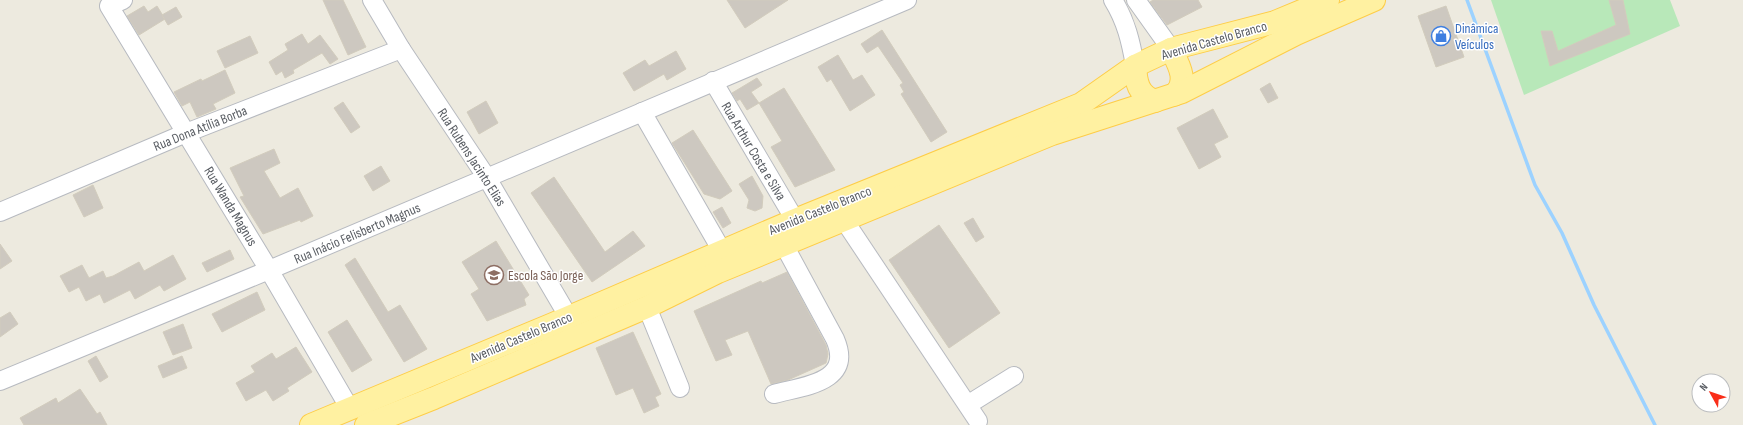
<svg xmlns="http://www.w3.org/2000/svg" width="1743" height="425" viewBox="0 0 1743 425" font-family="'Sofia Sans Condensed',sans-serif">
<rect width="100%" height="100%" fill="#edeadf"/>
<polygon fill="#b8e8b9" points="1491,0 1670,0 1680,26 1524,95"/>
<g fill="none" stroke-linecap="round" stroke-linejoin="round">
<polyline stroke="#9cd2ff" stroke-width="3.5" points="1467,0 1535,185 1562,233 1594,305 1655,425"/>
</g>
<g fill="#cdc8c0" stroke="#d2ccbd">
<polygon points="323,0 343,0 366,47 348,55"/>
<polygon points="727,0 788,0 745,28"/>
<polygon points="1153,0 1198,0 1202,7 1167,25 1150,2"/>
<polygon points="1609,0 1623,0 1630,34 1550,66 1541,31 1552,31 1558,51 1616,25"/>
<polygon points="144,6 148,12 157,6 165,19 139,35 127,16"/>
<polygon points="1446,6 1464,57 1436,67 1418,16"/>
<polygon points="176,7 182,17 168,25 162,15"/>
<polygon points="882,30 947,132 931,142 901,94 904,92 900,85 903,83 878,46 867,53 861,44"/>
<polygon points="302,34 308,44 320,35 338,59 330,64 322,53 293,70 294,73 285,78 282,71 276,75 269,62 288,50 285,44"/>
<polygon points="250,36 258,53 225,68 217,51"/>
<polygon points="676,51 686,69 667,80 664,74 634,91 623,73 645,60 649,66"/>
<polygon points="838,55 853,80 862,75 875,95 850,111 831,79 827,82 818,67"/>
<polygon points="225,70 235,93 213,104 216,109 197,117 190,102 182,106 174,92 201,79 202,81"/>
<polygon points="757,78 762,85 751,92 759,103 747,110 740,99 737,101 732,93"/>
<polygon points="1270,83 1278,98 1268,103 1260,89"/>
<polygon points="784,88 835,170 795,187 771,147 782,141 759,103"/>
<polygon points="486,101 498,123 479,134 467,112"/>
<polygon points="343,102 360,127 351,133 334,108"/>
<polygon points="1213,109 1228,137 1214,144 1221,157 1199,169 1177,128"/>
<polygon points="693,130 732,191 720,199 704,194 672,143"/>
<polygon points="274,149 280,163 264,171 280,198 298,188 313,216 301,222 300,220 263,234 240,197 244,196 230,168"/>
<polygon points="381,166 390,181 373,191 364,176"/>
<polygon points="752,176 763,196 762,208 755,211 747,208 749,200 739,184"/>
<polygon points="554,177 605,252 633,231 645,246 592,282 531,193"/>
<polygon points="93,185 103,208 84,217 73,195"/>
<polygon points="722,207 731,223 723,228 713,212"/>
<polygon points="973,218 984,237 976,242 964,223"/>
<polygon points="939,225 1000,313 949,348 889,260"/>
<polygon points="496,241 529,295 524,299 526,305 487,321 471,294 479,289 462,262"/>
<polygon points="0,244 12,261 0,269"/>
<polygon points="230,250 234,259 207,272 202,263"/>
<polygon points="173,255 186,279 164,291 160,285 135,299 130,290 104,303 100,294 86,301 79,287 69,292 60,276 82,265 89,278 103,271 106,278 113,276 139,262 144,271"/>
<polygon points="355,258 388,312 400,305 427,349 404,362 345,265"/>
<polygon points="787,272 826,345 828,354 826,363 788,380 771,384 748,331 725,340 732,355 716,361 694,311 761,281 762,283"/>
<polygon points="257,292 265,310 222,332 212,314"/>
<polygon points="10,312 18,324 0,337 0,318"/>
<polygon points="347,320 372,360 352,372 328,332"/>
<polygon points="183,324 192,348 173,355 163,332"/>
<polygon points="633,332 661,394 655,397 659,406 644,413 633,388 616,395 596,348"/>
<polygon points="296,347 312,372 287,388 289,391 273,401 266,390 246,401 236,383 255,372 251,366 272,353 276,359"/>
<polygon points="96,356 108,377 100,382 88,361"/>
<polygon points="182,356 187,368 163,378 158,366"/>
<polygon points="80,389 97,414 100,412 107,425 24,425 20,418 56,398 58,403"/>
</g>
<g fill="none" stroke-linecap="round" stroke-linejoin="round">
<defs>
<g id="minor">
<polyline points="123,0 109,6 269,270 350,409"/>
<polyline points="372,0 401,49 487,178 568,316"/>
<path d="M1113,0C1126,21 1131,42 1135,66"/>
<polyline points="1136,0 1171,49"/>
<polyline points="713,81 795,220"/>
<polyline points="642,112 722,251"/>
<polyline points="0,212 186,133 401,49"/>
<polyline points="844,220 978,421"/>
<polyline points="647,307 680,388"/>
<polyline points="0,381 269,270 907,0"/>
<path d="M774,394C803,386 854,383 835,339L784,245"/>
<polyline points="969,404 1014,376"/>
</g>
<g id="major">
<path d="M1171,49C1179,65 1189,82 1174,95"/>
<path d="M1135,66C1136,82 1138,95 1155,101"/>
<polyline points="311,425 553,324 795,220 1081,104 1135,66 1171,49 1275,22 1328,0"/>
<polyline points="366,425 434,398 647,307 718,272 1052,134 1182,92 1296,34 1374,0"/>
</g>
</defs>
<use href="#minor" stroke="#b7bac0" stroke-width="20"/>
<use href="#major" stroke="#fecd47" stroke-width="24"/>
<use href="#minor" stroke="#fff" stroke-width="18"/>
<use href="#major" stroke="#fff1a1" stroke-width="22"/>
</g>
<defs>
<symbol id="shop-ring" viewBox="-11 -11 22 22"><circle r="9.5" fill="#fff" stroke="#3f7fe0" stroke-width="1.5"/><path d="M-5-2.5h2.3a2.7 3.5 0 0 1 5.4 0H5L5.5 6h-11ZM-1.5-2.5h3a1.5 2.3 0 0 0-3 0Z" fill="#3f7fe0"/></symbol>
<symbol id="school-ring" viewBox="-11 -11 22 22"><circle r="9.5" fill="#fff" stroke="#8d6e63" stroke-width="1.5"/><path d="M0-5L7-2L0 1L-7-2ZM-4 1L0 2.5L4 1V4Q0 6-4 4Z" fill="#8d6e63"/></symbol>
</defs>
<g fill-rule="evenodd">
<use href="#shop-ring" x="1430" y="25" width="22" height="22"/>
<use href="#school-ring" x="483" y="264" width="22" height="22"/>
</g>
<g text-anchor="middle" stroke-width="3" stroke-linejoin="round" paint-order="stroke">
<g font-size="14" fill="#366cbe" stroke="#fff" text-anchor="start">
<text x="1455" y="33">Dinâmica<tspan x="1455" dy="16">Veículos</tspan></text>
</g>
<g font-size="14" fill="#585c62" stroke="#fff">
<text transform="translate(1214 40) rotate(-16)" y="5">Avenida Castelo Branco</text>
<text transform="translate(200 128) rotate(-22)" y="5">Rua Dona Atília Borba</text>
<text transform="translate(754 151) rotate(59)" y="5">Rua Arthur Costa e Silva</text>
<text transform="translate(472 157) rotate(57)" y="5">Rua Rubens Jacinto Elias</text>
<text transform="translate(231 206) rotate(59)" y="5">Rua Wanda Magnus</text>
<text transform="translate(820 210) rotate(-22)" y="5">Avenida Castelo Branco</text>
<text transform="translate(357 233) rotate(-23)" y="5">Rua Inácio Felisberto Magnus</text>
<text transform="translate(521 337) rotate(-23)" y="5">Avenida Castelo Branco</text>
</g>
<g font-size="14" fill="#785e54" stroke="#fff" text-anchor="start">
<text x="508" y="280">Escola São Jorge</text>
</g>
</g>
<g transform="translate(1711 393) rotate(310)"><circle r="19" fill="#ffffff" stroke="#bcbec0"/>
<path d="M0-3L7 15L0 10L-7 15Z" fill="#f92e19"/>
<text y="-6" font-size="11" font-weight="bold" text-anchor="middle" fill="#585c62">N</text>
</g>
</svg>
